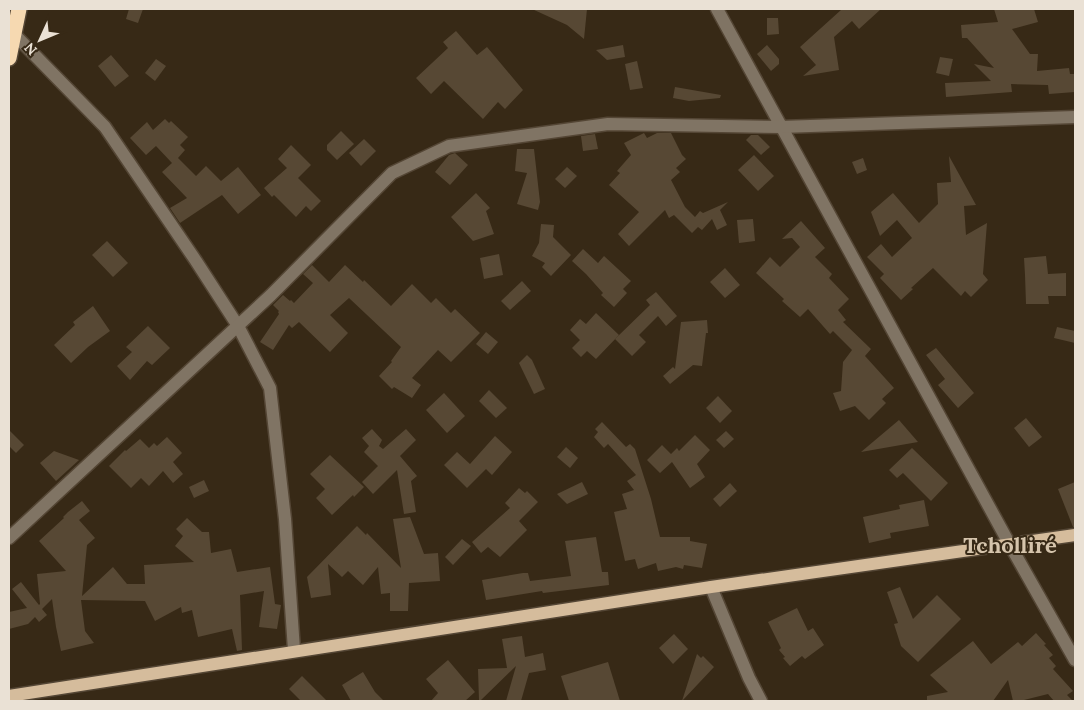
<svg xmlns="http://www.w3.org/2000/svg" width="1084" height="710" viewBox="0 0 1084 710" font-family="Lora,serif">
<rect width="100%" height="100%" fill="#372916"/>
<g fill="#574834">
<polygon points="129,9 143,9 138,23 126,19"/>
<polygon points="532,9 587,9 584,39 567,25"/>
<polygon points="840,9 881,9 859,29 852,21 834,37 839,70 803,76 816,65 800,47 841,10"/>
<polygon points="994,9 1034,9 1038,22 1012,29 1030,54 1038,54 1037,71 1069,68 1070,74 1075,74 1075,92 1049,94 1048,85 1011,84 1012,92 946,97 945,83 991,81 974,64 994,68 967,38 962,38 961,25 998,22"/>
<polygon points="767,18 778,18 779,34 767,35"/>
<polygon points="456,31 477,55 487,47 523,90 505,109 498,102 483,119 444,81 431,94 416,78 448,48 443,42"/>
<polygon points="623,45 625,57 607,60 596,50"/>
<polygon points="767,45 779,59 779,64 771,71 757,54"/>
<polygon points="111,55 129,76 115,87 98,66"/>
<polygon points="940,57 953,59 949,76 936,73"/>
<polygon points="156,59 166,66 155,81 145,73"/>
<polygon points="637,61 643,88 630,90 625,64"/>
<polygon points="675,87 721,95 720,98 689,101 673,98"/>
<polygon points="165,119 169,123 171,121 188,137 180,145 185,150 178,158 196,176 206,166 221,181 238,167 261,195 238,214 222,195 180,223 170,208 187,198 162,172 172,163 156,146 146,155 130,138 147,122 153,130"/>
<polygon points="341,131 354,144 337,160 327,150 327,145"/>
<polygon points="644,133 647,138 657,133 671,133 682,155 686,159 676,168 680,172 671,180 685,207 695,217 700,211 703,213 728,202 720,210 727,225 717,230 712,219 702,230 698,227 692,233 674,215 669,218 665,210 629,246 618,234 639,212 609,185 620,173 617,171 631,155 624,143"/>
<polygon points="595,134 598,149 583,151 581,136"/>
<polygon points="751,135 758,135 770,147 761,155 746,140"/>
<polygon points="364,139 376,151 361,166 349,153"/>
<polygon points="291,145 311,165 298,178 321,201 311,211 306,206 296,217 274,195 272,197 264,188 287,168 278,159"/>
<polygon points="517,149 534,149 540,202 538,210 517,204 527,173 515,171"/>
<polygon points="455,153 468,165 450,185 435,172 449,155"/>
<polygon points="754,155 774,176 758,191 738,170"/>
<polygon points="949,156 976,205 964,206 966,235 987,223 983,274 988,280 971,297 965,291 961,296 933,268 911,288 913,289 901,300 880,278 884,274 867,257 881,244 892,257 912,238 897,220 880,236 871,212 893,193 919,223 938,204 937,183 951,182"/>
<polygon points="863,158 867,170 857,174 852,162"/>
<polygon points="567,167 577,176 565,188 555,179"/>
<polygon points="476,193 490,208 486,211 494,234 473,241 451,217"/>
<polygon points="753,219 755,241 739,243 737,220"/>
<polygon points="801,221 825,248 815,257 832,274 829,278 849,299 838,310 846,320 843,322 871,349 865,356 894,388 882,399 886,403 869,420 855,406 840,411 833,393 841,391 843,362 852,350 833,331 830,334 808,309 800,317 782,301 784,299 756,273 770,257 780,267 800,247 792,238 782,239"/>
<polygon points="541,224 554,225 553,237 571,255 551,276 542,267 545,263 532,256 539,243"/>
<polygon points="107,241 128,263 113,277 92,255"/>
<polygon points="583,249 598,263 604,256 631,281 623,289 627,293 614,307 601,295 603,293 586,274 572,261"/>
<polygon points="499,254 503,275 484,279 480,258"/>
<polygon points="1046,256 1048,274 1066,273 1066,296 1048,296 1049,304 1026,304 1025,275 1024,258"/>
<polygon points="312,265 329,282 345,265 363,282 364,280 391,306 412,284 431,303 436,298 451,313 455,309 480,333 451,362 438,350 412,378 421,385 412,398 394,387 392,389 379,376 392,362 391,361 401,347 349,298 330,315 348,333 330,352 299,322 292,328 289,325 273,350 260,342 279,314 278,312 279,311 273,305 283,295 290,301 291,300 294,303 313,283 303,274"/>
<polygon points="725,268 740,285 725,298 710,282"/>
<polygon points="522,281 531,291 510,310 501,301"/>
<polygon points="656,292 677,316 666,326 658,316 639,335 646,342 632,356 615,339 650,305 646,300"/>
<polygon points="93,306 110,331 88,347 71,363 54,345 75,325 73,322"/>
<polygon points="596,313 619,335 596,359 587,351 581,357 572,348 580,340 570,330 580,319 586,324"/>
<polygon points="707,320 708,333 706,333 702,366 693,365 670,384 663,376 673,367 675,369 681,322"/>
<polygon points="148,326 170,348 152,365 147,361 130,380 117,366 132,352 126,347"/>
<polygon points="1057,327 1075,331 1075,343 1054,338"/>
<polygon points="486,332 498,342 488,354 476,344"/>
<polygon points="936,348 974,393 958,408 938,385 945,379 926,355"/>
<polygon points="527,355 532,360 545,389 534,394 519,363"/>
<polygon points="489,390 507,408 496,418 479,401"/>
<polygon points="444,393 465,416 447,433 426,410"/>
<polygon points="718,396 732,411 720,423 706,408"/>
<polygon points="1026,418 1042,437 1029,447 1014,428"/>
<polygon points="899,420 918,442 861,452"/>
<polygon points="602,422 626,447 630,444 635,449 651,499 660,537 690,537 690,541 707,544 702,568 684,565 683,569 676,567 658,571 656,563 638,569 635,559 625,561 614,512 627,509 622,494 634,490 627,481 636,475 608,444 604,448 594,437 598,432 595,429"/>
<polygon points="372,429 382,440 379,446 383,449 406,429 416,440 400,456 417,476 411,481 416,512 404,514 397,470 373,494 362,482 378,466 364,452 369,446 362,438"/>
<polygon points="9,430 24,445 16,453 9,446"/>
<polygon points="726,431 734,439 724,448 716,440"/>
<polygon points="695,435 710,450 697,464 705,477 690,488 672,462 660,473 647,460 662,445 671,454 677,448 679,451"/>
<polygon points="495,436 512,452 492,475 486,469 467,488 444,465 457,452 470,464"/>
<polygon points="167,437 182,453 173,462 183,474 173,483 163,471 149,486 141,478 131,488 109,466 125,450 126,451 140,439 149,448 154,443 157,446"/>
<polygon points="566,447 578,458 570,468 557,457"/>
<polygon points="912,448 948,483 931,501 903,473 897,478 889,470"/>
<polygon points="54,451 79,460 56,481 40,463"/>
<polygon points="330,455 364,487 354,497 353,495 332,515 316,498 325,489 310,474"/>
<polygon points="204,480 209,491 194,498 189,487"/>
<polygon points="582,482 588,494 567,504 557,494"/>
<polygon points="1075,482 1075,527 1073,527 1058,489"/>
<polygon points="730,483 737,491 720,507 713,499"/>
<polygon points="519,488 525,493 527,491 538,502 519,521 527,530 500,557 488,547 481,553 472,542 510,508 505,503"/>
<polygon points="924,500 929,526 890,533 891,538 869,543 863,517 900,509 899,505"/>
<polygon points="82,501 90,511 79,520 95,538 87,545 82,596 113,567 127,584 145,584 144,565 194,562 175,546 183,536 176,529 187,518 202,532 209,532 211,553 231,549 237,572 270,567 275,604 281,605 277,629 259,627 264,591 240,595 242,650 237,651 232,629 198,637 192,610 182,613 181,607 155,621 145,601 81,600 85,631 94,643 61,651 56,627 52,599 42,609 47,615 39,622 35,617 28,624 9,629 9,612 27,608 12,589 21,582 39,605 40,604 37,574 66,571 39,541 64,518 63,517 68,512"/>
<polygon points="410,517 424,554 438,553 440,581 409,583 408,611 390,611 390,593 381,594 378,567 363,585 348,571 342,577 328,564 331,595 311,598 307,577 357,526 366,535 367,533 401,568 393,519"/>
<polygon points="596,537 602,572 608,572 609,585 543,593 542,591 486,600 482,580 523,573 528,573 530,581 571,576 565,541"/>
<polygon points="462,539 471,546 453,565 445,557"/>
<polygon points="900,587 913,619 937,595 961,619 918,662 901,646 894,624 898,623 887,592"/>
<polygon points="797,608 808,631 813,628 824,645 805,659 802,656 790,666 783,658 785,657 779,650 781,648 768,622"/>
<polygon points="1036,633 1046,644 1044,645 1053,655 1049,658 1056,666 1053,669 1073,691 1067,695 1073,701 1054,701 1048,694 1020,701 1013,701 1008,680 993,701 927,701 927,696 948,692 930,675 973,641 991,664 1018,642 1022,646"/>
<polygon points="674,634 688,649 673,664 659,648"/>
<polygon points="522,636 525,657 543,653 546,670 529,673 521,701 506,701 516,666 480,701 479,701 478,669 507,668 502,639"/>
<polygon points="697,654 701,658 703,656 714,667 682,701"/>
<polygon points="448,660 475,692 465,701 431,701 438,693 426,679"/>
<polygon points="608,662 620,701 569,701 561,676"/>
<polygon points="363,672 375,692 384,701 351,701 342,685"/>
<polygon points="302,676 327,701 301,701 289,689"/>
</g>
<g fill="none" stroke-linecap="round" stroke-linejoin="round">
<defs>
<g id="minor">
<polyline points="717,9 1010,545 1075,660"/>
<polyline points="10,29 14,34 105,127 196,261 238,326 270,388 285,519 294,650"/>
<polyline points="9,538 271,295 392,173 449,146 608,124 781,127 1075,117"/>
<polyline points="711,587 749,678 761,701"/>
</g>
<polyline id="major" points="9,696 711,587 1075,535"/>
<polyline id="highway" points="9,58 19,9"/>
</defs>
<use href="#minor" stroke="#544635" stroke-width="15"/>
<use href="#major" stroke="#544635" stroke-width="15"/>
<use href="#highway" stroke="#544635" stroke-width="18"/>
<use href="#minor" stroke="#807464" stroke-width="12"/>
<use href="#major" stroke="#d5bc9c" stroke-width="12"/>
<use href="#highway" stroke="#f6d9b1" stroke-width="15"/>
</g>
<g text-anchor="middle" stroke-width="4" stroke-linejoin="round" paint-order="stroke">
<g font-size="22" font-weight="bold" fill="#d5c4ac" stroke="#372916">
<text x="1010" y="553">Tcholliré</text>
</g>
</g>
<rect width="1084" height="710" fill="none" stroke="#eae1d5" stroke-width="20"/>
<g transform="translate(40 40) rotate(226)" stroke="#372916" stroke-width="4" paint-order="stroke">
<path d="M0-4L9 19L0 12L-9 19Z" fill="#eae1d5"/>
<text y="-8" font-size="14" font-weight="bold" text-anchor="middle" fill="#eae1d5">N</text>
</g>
</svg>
